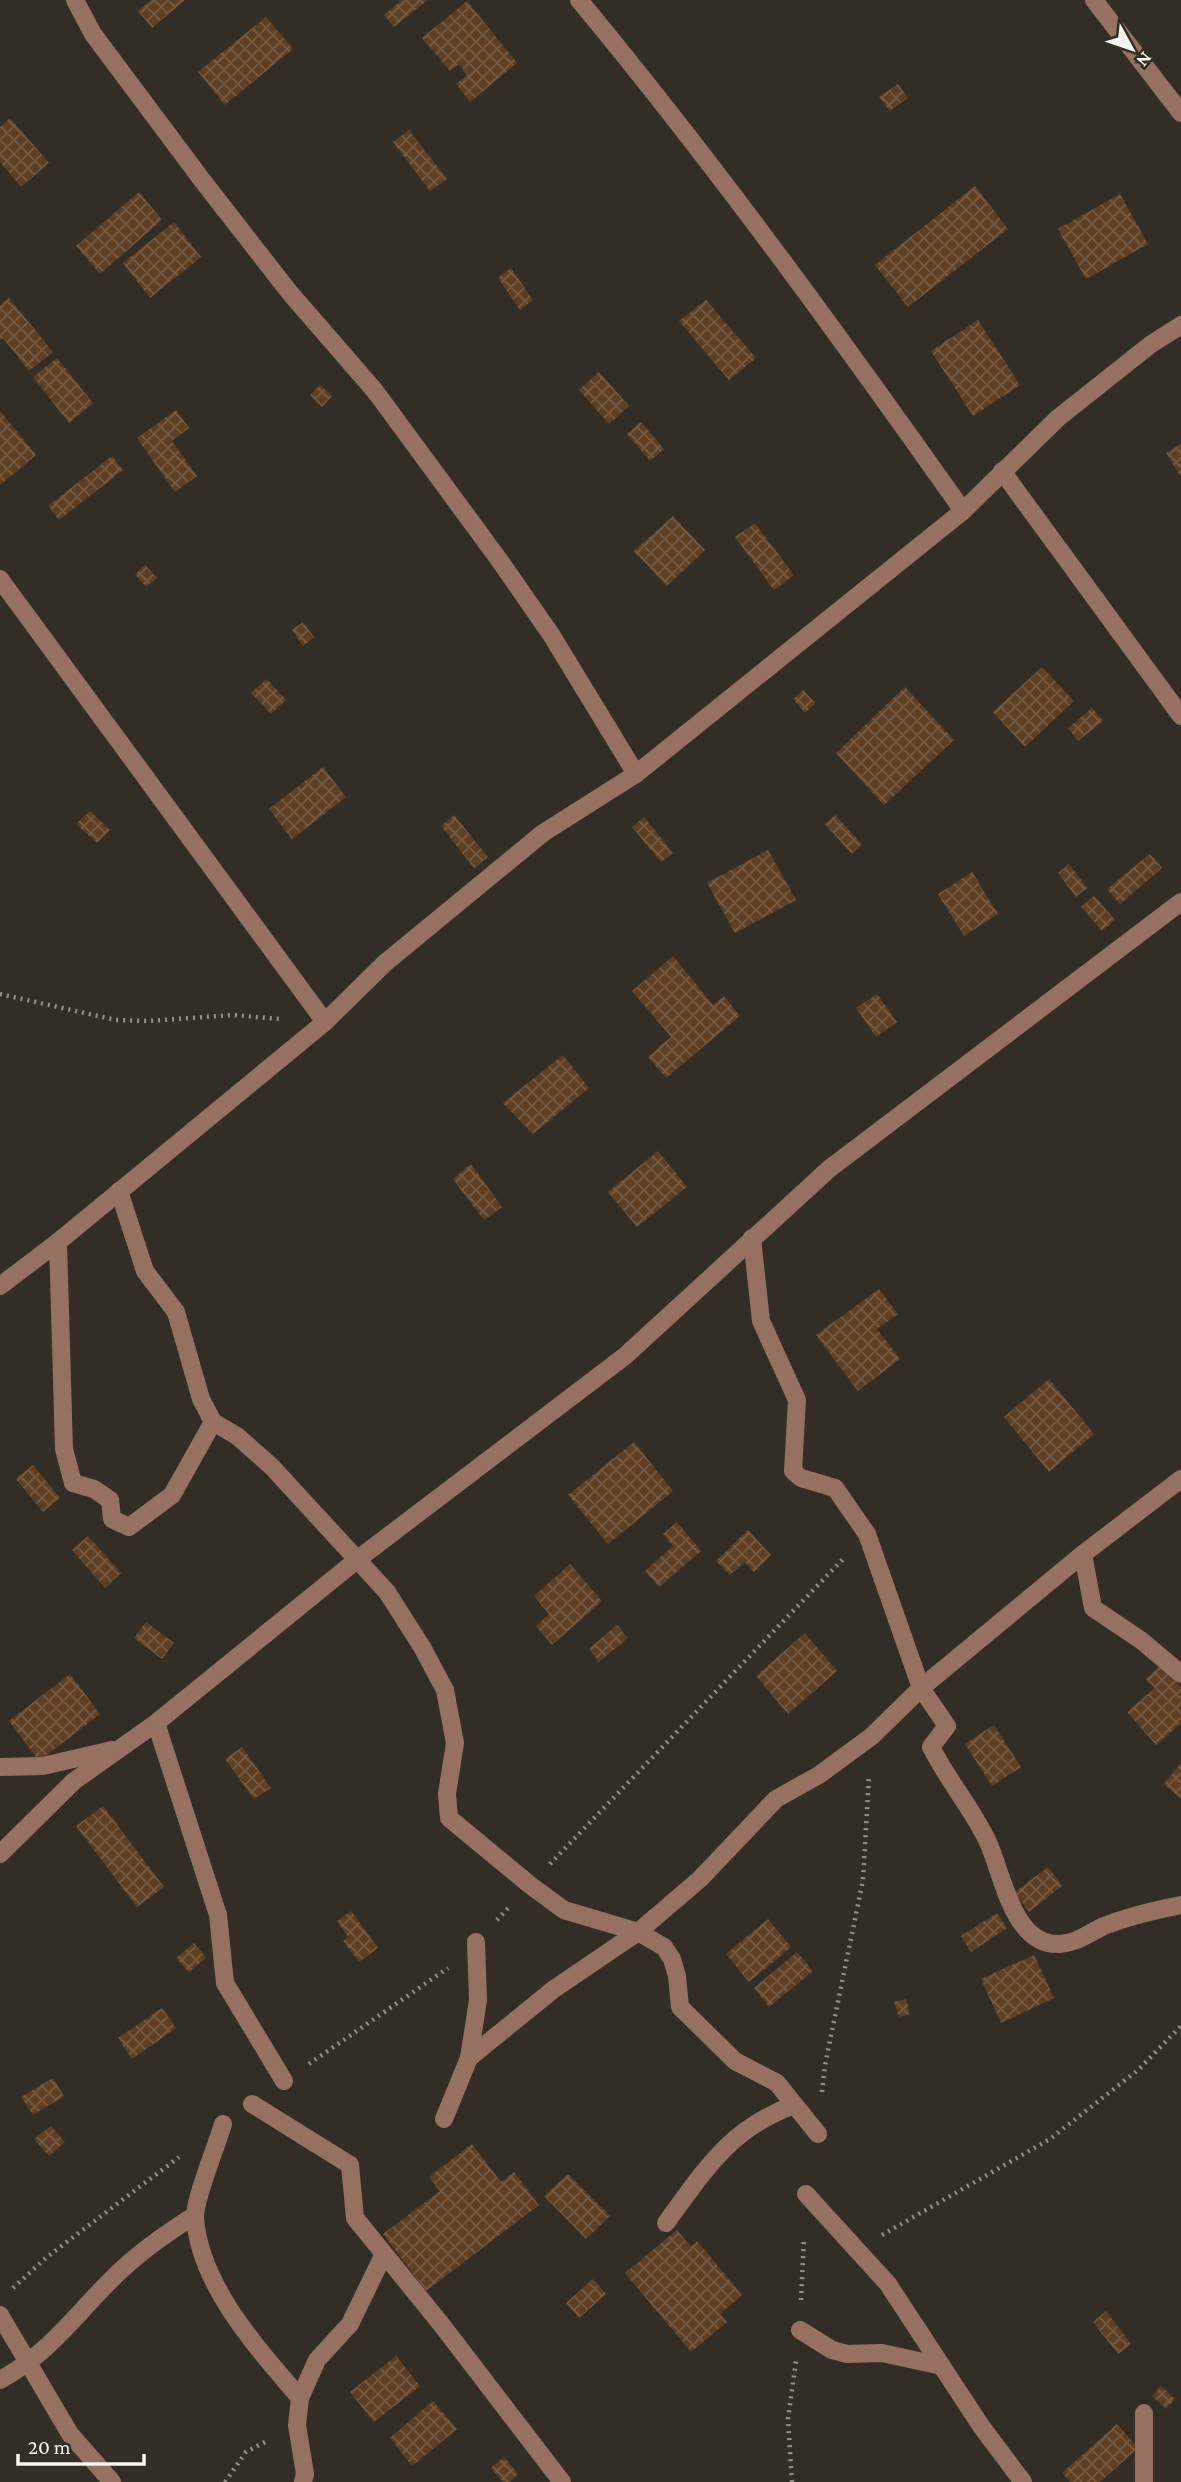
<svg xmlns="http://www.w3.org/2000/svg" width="1181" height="2482" viewBox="0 0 1181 2482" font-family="'Crimson Pro',serif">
<defs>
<pattern id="building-cross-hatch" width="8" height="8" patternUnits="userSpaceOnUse" patternTransform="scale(1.75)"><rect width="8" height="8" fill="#5e3f22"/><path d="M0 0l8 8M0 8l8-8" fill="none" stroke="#765b42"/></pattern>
</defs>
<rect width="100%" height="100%" fill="#322e26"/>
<g fill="url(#building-cross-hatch)">
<polygon points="151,0 185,0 152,28 138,11"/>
<polygon points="402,0 428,0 394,27 384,15"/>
<polygon points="467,1 517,63 470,102 456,84 467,75 459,64 450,71 422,38"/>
<polygon points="266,17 293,49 225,105 198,72"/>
<polygon points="898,84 908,98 890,111 879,97"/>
<polygon points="10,118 49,163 21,187 0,162 0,127"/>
<polygon points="409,130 447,179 430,191 393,142"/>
<polygon points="975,186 1008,229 908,307 875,265"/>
<polygon points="139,192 162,220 100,274 76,246"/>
<polygon points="1120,194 1148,244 1086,279 1058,229"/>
<polygon points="174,222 201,257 150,298 123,263"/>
<polygon points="511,268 533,300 520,310 498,278"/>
<polygon points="9,298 53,352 29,371 3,338 0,340 0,306"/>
<polygon points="706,300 756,358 729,380 679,321"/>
<polygon points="978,320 1020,385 973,416 931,351"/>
<polygon points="57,358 93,403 69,423 33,377"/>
<polygon points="599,372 629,406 609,424 579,390"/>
<polygon points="320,385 332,396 322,407 310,395"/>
<polygon points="176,410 189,428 172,441 197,476 175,492 137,438"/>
<polygon points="0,411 36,455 0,485"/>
<polygon points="641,422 664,449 650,461 627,434"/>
<polygon points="1181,444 1181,477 1166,453"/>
<polygon points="112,456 123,470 59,520 48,506"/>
<polygon points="673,516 705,550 667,586 634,551"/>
<polygon points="755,523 794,575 774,590 735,537"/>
<polygon points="145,565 157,578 146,587 135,574"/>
<polygon points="303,622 314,637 303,646 292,630"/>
<polygon points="1042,667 1074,701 1025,747 993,712"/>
<polygon points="267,679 286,700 271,714 251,693"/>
<polygon points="905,687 954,740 884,805 836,753"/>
<polygon points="803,690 815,703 805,713 793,699"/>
<polygon points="1092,708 1103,721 1078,741 1068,728"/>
<polygon points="323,767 346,797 292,839 269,809"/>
<polygon points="90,811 110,830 97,843 76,824"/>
<polygon points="454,815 488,857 474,868 441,826"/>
<polygon points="835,815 862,844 852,854 825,824"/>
<polygon points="644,817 673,853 661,862 632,827"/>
<polygon points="768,850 796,900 735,933 707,883"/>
<polygon points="1150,854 1162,868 1120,904 1107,889"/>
<polygon points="1069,864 1087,888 1076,897 1058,873"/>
<polygon points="972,872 998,914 964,936 938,894"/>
<polygon points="1094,896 1115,920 1102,931 1081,907"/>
<polygon points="673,956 713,1005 724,996 740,1016 666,1078 648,1057 671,1037 632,991"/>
<polygon points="877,994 897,1022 876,1037 856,1008"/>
<polygon points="563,1055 589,1088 533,1134 503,1103"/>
<polygon points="658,1151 687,1187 637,1227 608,1192"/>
<polygon points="471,1164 502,1207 484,1220 453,1179"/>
<polygon points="879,1289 898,1314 877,1329 900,1359 858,1391 816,1335"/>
<polygon points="1049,1379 1094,1434 1049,1472 1004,1417"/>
<polygon points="634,1442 673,1491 608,1544 568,1495"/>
<polygon points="33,1465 60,1498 43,1512 16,1479"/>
<polygon points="677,1522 701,1551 659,1587 645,1571 673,1546 663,1534"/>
<polygon points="748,1530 771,1555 754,1572 745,1562 730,1575 716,1561"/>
<polygon points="88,1536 121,1573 105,1588 72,1550"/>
<polygon points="570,1564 602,1601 552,1645 536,1626 549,1614 534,1596"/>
<polygon points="146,1622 174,1643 162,1659 134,1638"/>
<polygon points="617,1625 628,1638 599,1662 589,1649"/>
<polygon points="805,1633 837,1671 788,1714 756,1676"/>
<polygon points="1161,1665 1181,1687 1181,1723 1156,1745 1127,1712 1155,1688 1146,1679"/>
<polygon points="70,1674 100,1714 39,1761 9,1721"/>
<polygon points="994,1725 1021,1767 992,1786 965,1744"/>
<polygon points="242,1747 271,1788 254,1799 225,1759"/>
<polygon points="1181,1763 1181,1799 1164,1784"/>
<polygon points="103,1806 164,1887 137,1907 76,1826"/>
<polygon points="1048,1867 1062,1886 1029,1912 1015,1892"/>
<polygon points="351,1911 378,1948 359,1962 343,1941 348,1937 337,1921"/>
<polygon points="997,1913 1007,1928 971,1952 961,1936"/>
<polygon points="768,1919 791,1947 749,1982 726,1954"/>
<polygon points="194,1943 206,1958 189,1972 176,1958"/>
<polygon points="797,1952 813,1971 769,2007 754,1988"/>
<polygon points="1034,1955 1054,1998 1001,2023 981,1979"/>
<polygon points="906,1999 910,2014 899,2017 894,2002"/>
<polygon points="162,2008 176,2028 132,2059 118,2038"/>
<polygon points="53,2078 64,2096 33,2115 21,2097"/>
<polygon points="51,2126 65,2142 49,2156 34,2139"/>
<polygon points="472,2144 501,2182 514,2172 539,2205 426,2291 383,2234 440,2191 429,2177"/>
<polygon points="568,2174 610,2216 586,2239 544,2196"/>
<polygon points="677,2230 691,2247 697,2241 742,2295 720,2314 727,2322 691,2352 625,2273"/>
<polygon points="593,2279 606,2294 579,2318 566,2303"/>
<polygon points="1106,2311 1131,2344 1118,2354 1093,2322"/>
<polygon points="396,2356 420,2386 374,2422 350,2392"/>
<polygon points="1161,2386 1175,2399 1166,2409 1152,2396"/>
<polygon points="433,2401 457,2429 412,2466 390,2438"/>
<polygon points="1117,2424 1138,2448 1100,2482 1070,2482 1062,2473"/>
<polygon points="504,2457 518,2474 510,2482 503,2482 491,2468"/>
</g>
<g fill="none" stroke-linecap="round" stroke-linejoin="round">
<g stroke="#95928b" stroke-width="4.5" stroke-dasharray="2 5" stroke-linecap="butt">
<polyline points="0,994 116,1020 149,1021 233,1015 279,1019"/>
<polyline points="550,1864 844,1558"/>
<polyline points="497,1920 510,1906"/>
<polyline points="309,2064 448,1968"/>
<polyline points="822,2092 825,2065 863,1880 869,1776"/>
<polyline points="882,2235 1050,2139 1138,2070 1181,2026"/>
<polyline points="13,2288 47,2257 179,2157"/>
<polyline points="801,2300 804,2239"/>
<polyline points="225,2482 246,2452 269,2440"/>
<polyline points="792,2482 788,2419 796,2361"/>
</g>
<g stroke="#977160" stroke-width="18">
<polyline points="75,0 93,34 202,180 290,293 375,391 500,561 552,636 636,774 963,511 1058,418 1150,345 1181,325"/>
<path d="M579,0C715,164 840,337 963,511"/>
<polyline points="1094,0 1181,113"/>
<polyline points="1002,471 1181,716"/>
<polyline points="0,579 325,1022"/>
<polyline points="119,1191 145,1271 176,1312 201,1399 213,1422 237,1436 272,1467 387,1592 422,1647 445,1690 455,1743 447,1794 449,1818 530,1885 564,1910 638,1932 664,1947 672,1959 677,1976 680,2007 735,2061 777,2083 818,2134"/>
<path d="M752,1238L761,1321L797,1400L793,1471L801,1478L835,1488L867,1534L921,1688L947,1726L931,1747C947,1779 970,1806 986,1838C1002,1868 1011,1947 1060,1944C1077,1943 1089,1933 1104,1926C1129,1916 1155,1910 1181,1905"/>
<polyline points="58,1242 64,1449 73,1483 94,1489 110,1500 112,1519 129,1527 172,1495 213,1422"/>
<polyline points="0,1286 58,1242 325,1022 385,963 543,833 636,774"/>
<polyline points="1083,1554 1093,1608 1142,1641 1181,1674"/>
<polyline points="156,1723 218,1915 225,1983 284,2081"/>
<polyline points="0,1767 43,1766 112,1750"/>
<polyline points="0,1854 74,1781 156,1723 358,1559 625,1356 829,1169 1181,902"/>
<polyline points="469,2058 554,1989 638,1932 700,1879 776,1799 819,1775 872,1736 921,1688 1083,1554 1181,1479"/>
<polyline points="252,2104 350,2165 355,2218 441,2324 562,2482"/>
<polyline points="444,2119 469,2058 478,2000 476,1942"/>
<path d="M223,2124C217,2145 194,2200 195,2218C200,2286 258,2349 300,2398"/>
<polyline points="806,2194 888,2284 981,2426 1023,2482"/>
<path d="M666,2223C705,2170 729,2129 794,2105"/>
<polyline points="0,2315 70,2434 112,2482"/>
<polyline points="800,2330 832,2350 847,2354 882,2353 942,2366"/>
<path d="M0,2380C47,2355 72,2319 109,2282C135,2255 164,2235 195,2215"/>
<polyline points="303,2482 305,2474 297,2425 300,2398 317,2360 350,2324 383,2256"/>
<polyline points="1144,2482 1144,2413"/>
</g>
</g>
<g transform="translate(1132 49) rotate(130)" stroke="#322e26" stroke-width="5" paint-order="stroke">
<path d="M0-5L12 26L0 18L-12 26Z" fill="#f6f4ee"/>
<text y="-10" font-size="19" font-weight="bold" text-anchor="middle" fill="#f6f4ee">N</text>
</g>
<path d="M18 2454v10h126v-10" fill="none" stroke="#f6f4ee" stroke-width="3.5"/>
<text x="28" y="2454" font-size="21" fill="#f6f4ee" stroke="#322e26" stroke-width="5" paint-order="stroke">20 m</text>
</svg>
